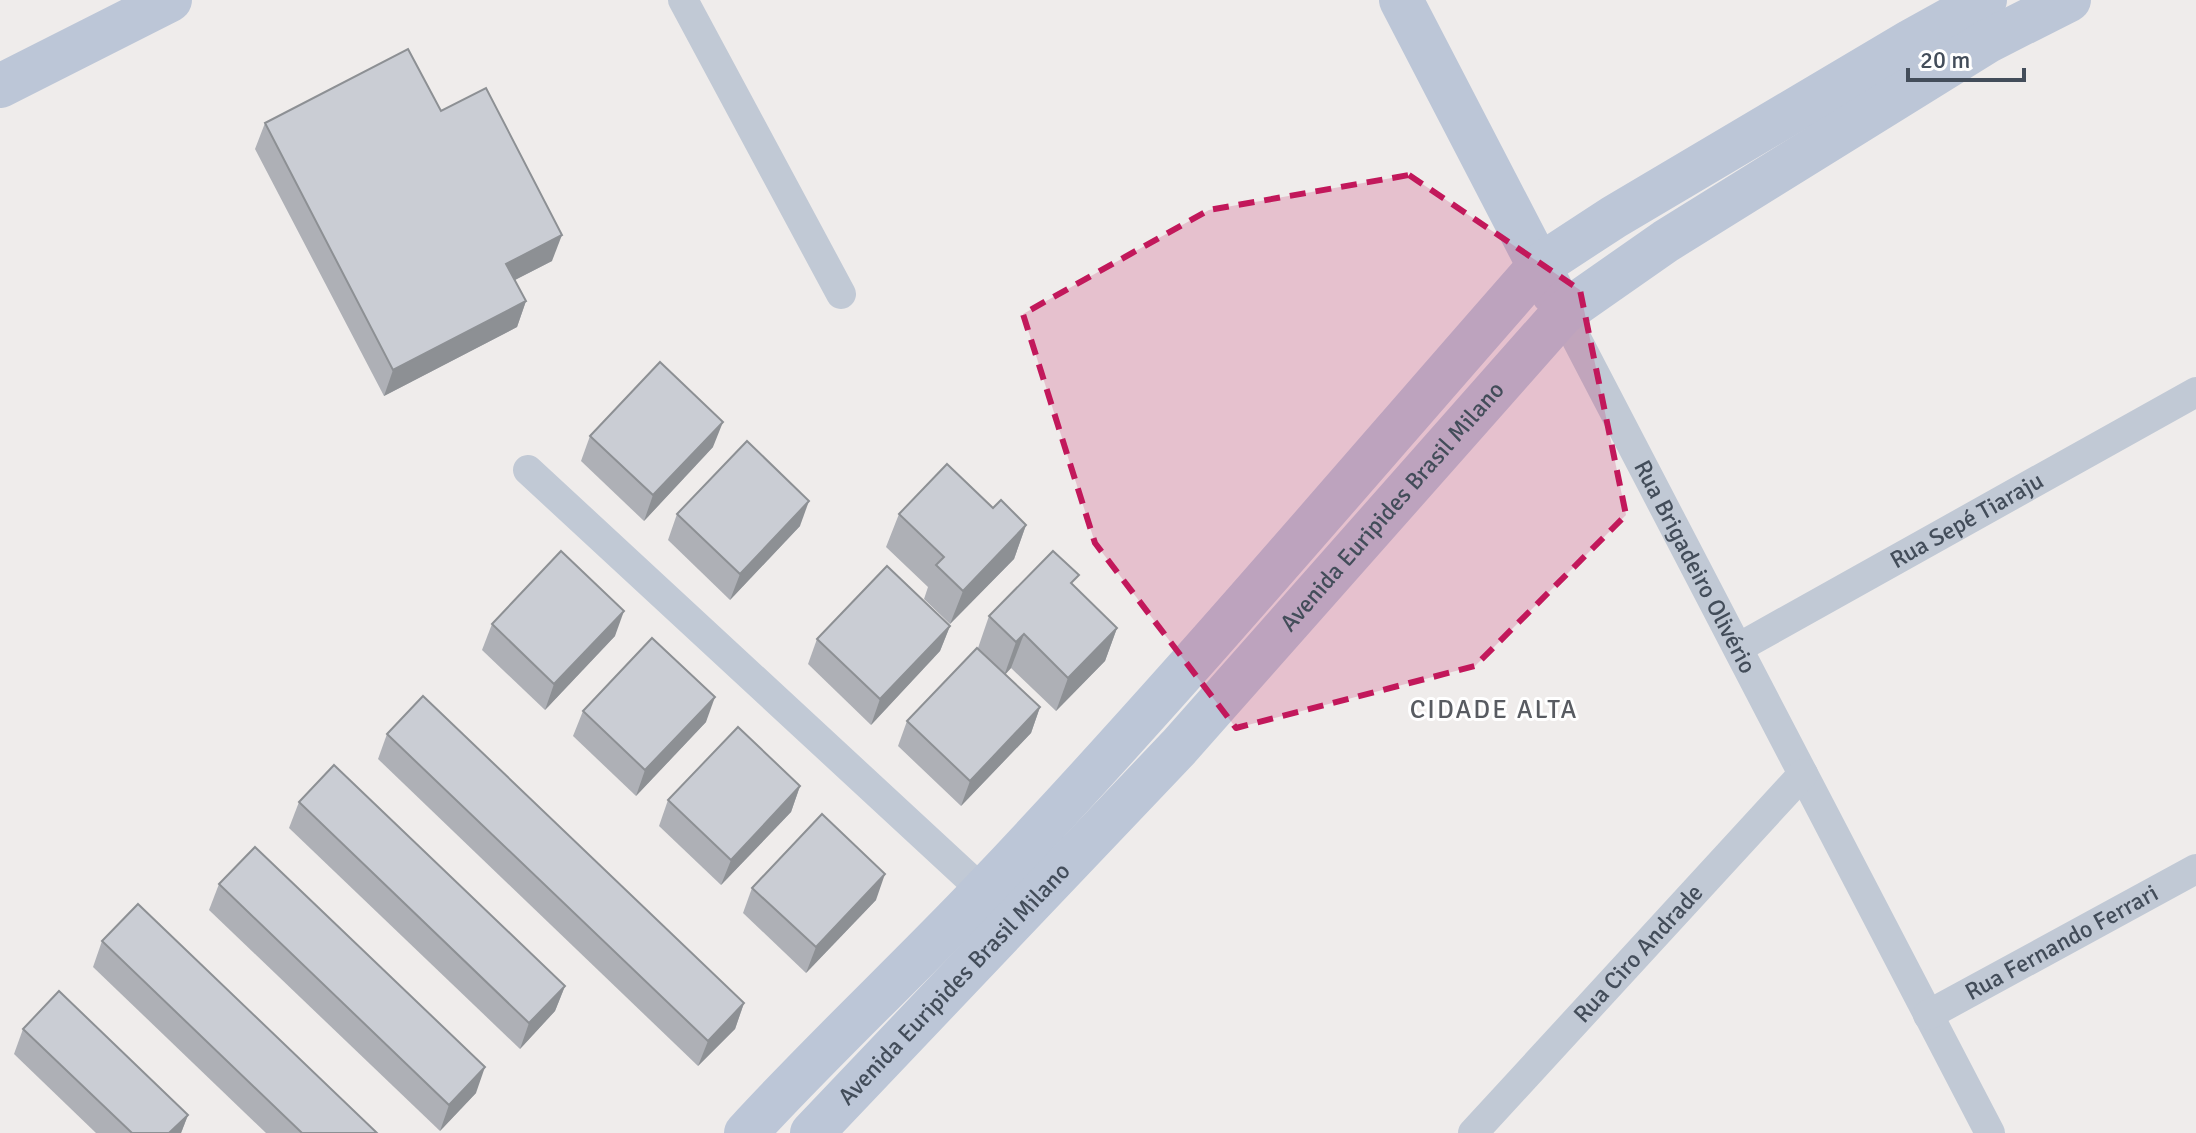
<svg xmlns="http://www.w3.org/2000/svg" width="2196" height="1133" viewBox="0 0 2196 1133" font-family="Signika,sans-serif">
<rect width="100%" height="100%" fill="#efeceb"/>
<g fill="none" stroke-linecap="round" stroke-linejoin="round">
<g stroke="#c1c9d5" stroke-width="30">
<polyline points="683,0 841,294"/>
<path id="s1" d="M1563,313L1990,1133"/>
<polyline points="528,470 983,891"/>
<path id="s2" d="M1738,648L2196,392"/>
<path id="s3" d="M1928,1015L2196,869"/>
<path id="s4" d="M1473,1133L1803,774"/>
</g>
<g stroke="#bcc6d7" stroke-width="44">
<polyline points="1401,0 1553,293"/>
<polyline points="0,86 170,0"/>
<path d="M746,1133C822,1050 905,973 983,891C1175,689 1355,475 1539,266L1614,217L1911,41L1985,0"/>
<path id="s5" d="M812,1133L1179,747L1563,313L1666,241L1988,41L2069,0"/>
</g>
</g>
<g fill="#aeb0b6">
<polygon points="441,111 552,261 515,280 526,301 517,327 384,396 255,149 265,123"/>
<polygon points="590,436 713,447 644,521 581,461"/>
<polygon points="993,508 1026,525 1014,559 950,624 924,599 928,587 886,547 899,514"/>
<polygon points="677,514 800,526 730,600 668,540"/>
<polygon points="1074,587 1117,628 1105,661 1056,711 1011,668 1005,674 1040,707 1031,733 961,806 898,746 907,721 978,648 989,616"/>
<polygon points="492,624 615,636 545,710 482,650"/>
<polygon points="950,626 940,651 871,725 808,664 817,639"/>
<polygon points="583,711 706,722 636,796 573,736"/>
<polygon points="387,734 744,1003 735,1029 698,1066 378,759"/>
<polygon points="800,786 791,812 721,885 659,826 668,800"/>
<polygon points="299,802 565,986 555,1011 520,1049 289,828"/>
<polygon points="219,884 476,1093 440,1131 209,910"/>
<polygon points="752,888 876,900 806,973 743,913"/>
<polygon points="102,941 377,1133 266,1133 93,967"/>
<polygon points="23,1029 188,1115 181,1133 96,1133 14,1054"/>
</g>
<g fill="#8d9094">
<polygon points="562,235 552,261 497,289 506,264"/>
<polygon points="526,301 517,327 384,396 393,370"/>
<polygon points="723,422 713,447 644,521 653,495"/>
<polygon points="809,501 800,526 730,600 740,574"/>
<polygon points="1026,525 1014,559 950,624 963,591"/>
<polygon points="624,611 615,636 545,710 554,684"/>
<polygon points="950,626 940,651 871,725 880,699"/>
<polygon points="1117,628 1105,661 1056,711 1068,678"/>
<polygon points="1024,634 1011,668 1004,676 1016,642"/>
<polygon points="715,697 706,722 636,796 645,770"/>
<polygon points="1040,707 1031,733 961,806 970,781"/>
<polygon points="800,786 791,812 721,885 731,860"/>
<polygon points="885,874 876,900 806,973 816,947"/>
<polygon points="565,986 555,1011 520,1049 529,1023"/>
<polygon points="744,1003 735,1029 698,1066 708,1041"/>
<polygon points="485,1067 476,1093 440,1131 449,1105"/>
<polygon points="188,1115 181,1133 169,1133"/>
</g>
<g fill="#cacdd4" stroke="#8d9094" stroke-width="2">
<polygon points="408,49 441,111 486,88 562,235 506,264 526,301 393,370 265,123"/>
<polygon points="660,362 723,422 653,495 590,436"/>
<polygon points="747,441 809,501 740,574 677,514"/>
<polygon points="947,464 993,508 1001,500 1026,525 963,591 936,565 944,557 899,514"/>
<polygon points="561,551 624,611 554,684 492,624"/>
<polygon points="1053,551 1079,575 1071,583 1117,628 1068,678 1024,634 1016,642 989,616"/>
<polygon points="887,566 950,626 880,699 817,639"/>
<polygon points="652,638 715,697 645,770 583,711"/>
<polygon points="977,648 1040,707 970,781 907,721"/>
<polygon points="423,696 744,1003 708,1041 387,734"/>
<polygon points="738,727 800,786 731,860 668,800"/>
<polygon points="334,765 565,986 529,1023 299,802"/>
<polygon points="822,814 885,874 816,947 752,888"/>
<polygon points="255,847 485,1067 449,1105 219,884"/>
<polygon points="138,904 377,1133 302,1133 102,941"/>
<polygon points="59,991 188,1115 169,1133 132,1133 23,1029"/>
</g>
<path fill="#c2185b" fill-opacity="0.2" stroke="#c2185b" stroke-width="6" stroke-dasharray="16 10" stroke-linejoin="round" d="M1409,175L1580,290L1626,515L1475,666L1236,728L1095,543L1023,314L1209,210Z"/>
<g text-anchor="middle" stroke-width="6" stroke-linejoin="round" paint-order="stroke">
<g font-size="24" fill="#434d5a" stroke="#fff">
<text dy="8" stroke="none"><textPath href="#s5" startOffset="854">Avenida Euripides Brasil Milano</textPath></text>
<text dy="8" stroke="none"><textPath href="#s2" startOffset="262">Rua Sepé Tiaraju</textPath></text>
<text dy="8" stroke="none"><textPath href="#s1" startOffset="286">Rua Brigadeiro Olivério</textPath></text>
<text dy="8" stroke="none"><textPath href="#s3" startOffset="152">Rua Fernando Ferrari</textPath></text>
<text dy="8" stroke="none"><textPath href="#s4" startOffset="244">Rua Ciro Andrade</textPath></text>
<text dy="8" stroke="none"><textPath href="#s5" startOffset="206">Avenida Euripides Brasil Milano</textPath></text>
</g>
<g font-size="26" letter-spacing="2" fill="#585b61" stroke="#fff">
<text x="1494" y="718">CIDADE ALTA</text>
</g>
</g>
<path d="M1908 68v12h116v-12" fill="none" stroke="#434d5a" stroke-width="4"/>
<text x="1920" y="68" font-size="24" fill="#434d5a" stroke="#ffffff" stroke-width="6" paint-order="stroke">20 m</text>
</svg>
